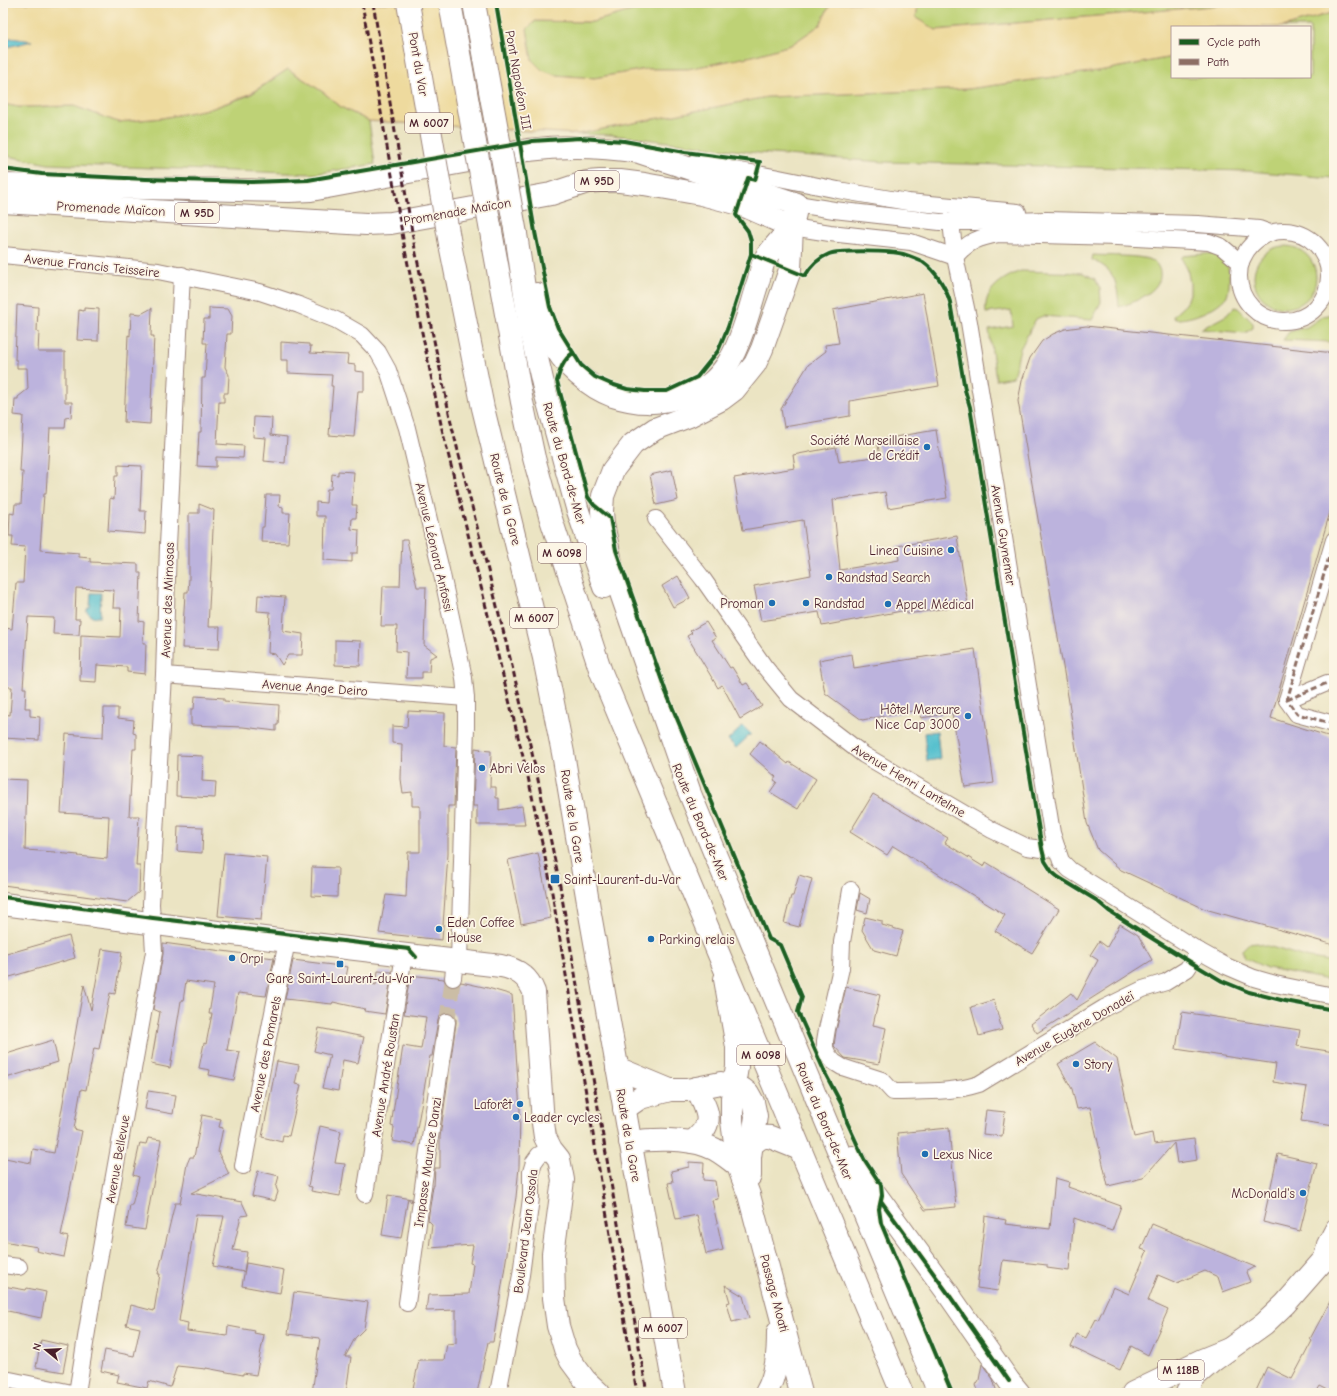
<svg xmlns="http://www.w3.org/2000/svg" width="1337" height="1396" viewBox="0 0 1337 1396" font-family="'Comic Neue',sans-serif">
<rect width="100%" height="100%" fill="#fcf5e5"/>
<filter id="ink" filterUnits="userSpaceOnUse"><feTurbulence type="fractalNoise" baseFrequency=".025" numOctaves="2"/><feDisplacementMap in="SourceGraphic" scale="8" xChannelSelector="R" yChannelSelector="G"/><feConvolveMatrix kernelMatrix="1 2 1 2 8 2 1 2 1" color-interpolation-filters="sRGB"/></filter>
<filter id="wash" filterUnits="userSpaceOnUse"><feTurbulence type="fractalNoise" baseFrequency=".012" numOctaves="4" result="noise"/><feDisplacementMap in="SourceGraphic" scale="16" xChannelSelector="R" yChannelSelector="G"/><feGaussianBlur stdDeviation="0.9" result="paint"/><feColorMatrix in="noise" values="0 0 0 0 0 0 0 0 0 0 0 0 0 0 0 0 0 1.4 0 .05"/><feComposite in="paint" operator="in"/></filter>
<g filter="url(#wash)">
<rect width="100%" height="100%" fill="#ebe4c3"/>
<g fill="#bed276" stroke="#847850">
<polygon points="659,3 831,3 820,25 791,45 753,56 688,69 647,69 594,78 555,75 542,70 532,61 527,29 535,21 592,22"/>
<polygon points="918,3 1233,3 1213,6 935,30 916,18"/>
<polygon points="1334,12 1334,178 1247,171 884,162 758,153 612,135 577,134 767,97 968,89 1104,70 1172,57 1172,77 1310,77 1310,27 1283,27"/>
<polygon points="288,69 323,92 341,107 369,121 375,164 314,174 48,164 3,155 3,104 19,107 74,106 118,122 162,118 213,108 250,95"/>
<circle cx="1285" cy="277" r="31"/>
<path d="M1214,253C1219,254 1222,255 1225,259C1230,264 1231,292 1226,297C1216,309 1191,320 1175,319L1173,316L1186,304L1190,294V283L1187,268L1181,258L1183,256Z"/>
<path d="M1093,255C1107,256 1139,255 1151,260C1156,262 1159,267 1160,272C1163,290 1134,303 1119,307C1117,283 1116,270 1092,260Z"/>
<path d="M1021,271L1083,273L1095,279L1100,288L1101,302L1092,320L1043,316L1036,319L1020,349L1013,377L996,380L989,330L1013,326L1011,310L986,313C983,290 1002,278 1021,271Z"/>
<polygon points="1234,307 1238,308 1253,323 1253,328 1245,333 1201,329 1227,315"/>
<polygon points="1334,314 1334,326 1331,342 1283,340 1289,332 1307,327 1323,316"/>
<polygon points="1257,943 1305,957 1334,962 1334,981 1267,968 1244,958 1242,950 1248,944"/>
</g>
<polygon fill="#eeda9e" stroke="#9c7c64" points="3,3 659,3 592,22 535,21 527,29 532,60 542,70 555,75 594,78 647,69 688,69 753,56 791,45 820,25 831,3 918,3 916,18 936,30 1213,6 1233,3 1334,3 1334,12 1283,27 1172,27 1172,57 1104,70 967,89 767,97 577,134 369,121 341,107 323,92 288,69 250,94 213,108 162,118 118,122 74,106 19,107 3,104 3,48 31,41 3,37"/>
<g fill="#53bfce" stroke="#4e6f7c">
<polygon points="3,37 32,41 3,48"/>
<polygon points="91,593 101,593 100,617 90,616 90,614 87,612 87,609 90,607"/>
<polygon points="743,726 751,734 736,748 728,740"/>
<polygon points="937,731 940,759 927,761 924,733"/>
</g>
<g id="blocks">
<g fill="#bcb3dd">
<polygon points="923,293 939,386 850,401 850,416 784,427 781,409 808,365 826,351 825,345 839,343 833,310"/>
<polygon points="17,305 38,307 37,331 39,332 38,352 65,352 65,402 72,402 71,418 66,417 65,428 50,428 46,494 44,494 40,550 79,553 79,557 90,558 90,562 138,564 138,573 141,573 139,621 144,622 143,643 146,643 145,674 127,672 127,667 97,665 96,682 80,681 81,635 120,637 121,608 113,608 114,590 76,588 75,619 80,619 79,635 53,634 54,618 28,617 23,688 26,688 25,708 30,708 30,716 40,717 39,740 3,738 3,714 10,715 12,687 3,687 4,628 12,629 16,583 23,583 25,547 12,546 13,536 9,536 10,513 14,514 15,504 21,504 23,472 20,472 23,416 14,415 15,399 18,399 18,397 28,389 27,368 17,368 17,360 15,360"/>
<polygon points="84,308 99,309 98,341 77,340 79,310 84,311"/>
<polygon points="152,308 151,336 154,336 150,424 124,422 128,335 130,336 131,313 141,314"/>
<polygon points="209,308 228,309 232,316 231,334 227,334 225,367 229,375 228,393 224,393 224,402 219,402 217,444 244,446 243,458 216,457 216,467 197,466 199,432 201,432 202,378 205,378 207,343 203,343 204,319 209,319"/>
<polygon points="1086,326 1334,353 1334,498 1271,718 1334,738 1334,945 1205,909 1121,870 1098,850 1087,823 1069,702 1018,401 1022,381 1030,358 1042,341 1053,334 1065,329"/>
<polygon points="281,342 309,344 309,346 311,346 310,353 348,355 347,364 355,365 355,371 364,372 364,391 358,391 354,437 329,435 333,386 331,386 332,375 288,373 288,360 281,360"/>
<polygon points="254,417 272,418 271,435 287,437 285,463 264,461 266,438 253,437"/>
<polygon points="936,430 947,498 888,508 885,492 833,500 840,570 899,560 897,546 957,536 968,605 907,614 907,610 822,626 819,612 761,621 754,586 811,575 803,520 743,530 734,478 795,468 793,455 836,447 839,462 880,456 877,440"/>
<polygon points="118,465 142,466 140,511 146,511 145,534 108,531 110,498 114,499 115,476 118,476"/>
<polygon points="672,470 678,500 656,505 650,475"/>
<polygon points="338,471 354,472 352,505 357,505 356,518 352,518 351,529 359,530 358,553 352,553 352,562 324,560 325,516 316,516 316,502 326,503 327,489 331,489 332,474 338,475"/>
<polygon points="266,495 280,495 279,506 283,507 283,513 290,513 288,543 261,542 262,527 264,527"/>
<polygon points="199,504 214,510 208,627 220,627 219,649 182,648 185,592 188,592 189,578 189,513 199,513"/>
<polygon points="402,540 407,540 417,587 426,587 424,645 437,655 430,658 429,672 422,672 422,678 406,678 407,652 396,651 397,626 381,626 383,586 400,586"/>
<polygon points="678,576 690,598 673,607 662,586"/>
<polygon points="258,595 285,597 283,631 303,634 302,655 288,655 282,665 275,654 268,653 270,612 257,611"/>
<polygon points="706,622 716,638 712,640 730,668 732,667 743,685 747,683 762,706 740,719 722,685 718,688 687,636 692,633 690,631"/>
<polygon points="335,640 361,641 360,666 335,665"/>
<polygon points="975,649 994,783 965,787 952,713 921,718 918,710 862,720 825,693 819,660 852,654 854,668"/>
<polygon points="195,696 224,698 224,701 279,705 278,725 276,725 276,731 243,727 191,725 191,709 194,709"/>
<polygon points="104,708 118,708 118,718 134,720 133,733 136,734 136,749 133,749 129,816 139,816 136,866 140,866 139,892 127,902 3,885 3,779 27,780 25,850 55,852 55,853 79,855 78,856 107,859 109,816 61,813 66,734 103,737"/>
<polygon points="408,711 445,713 444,746 456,747 454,806 448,806 448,854 442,940 379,933 386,895 406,897 408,852 420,852 420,806 412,806 412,792 403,793 401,779 402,744 392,743 392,726 407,727"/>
<polygon points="760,741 788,764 789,762 816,779 798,809 770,792 777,782 774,780 776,777 750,754"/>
<polygon points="475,748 481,749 480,750 491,751 490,787 496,787 496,798 499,798 499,810 522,806 525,825 477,825 477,806 473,806"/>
<polygon points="177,755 203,756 202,781 216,782 215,798 176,796"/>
<polygon points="873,794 948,838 945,843 984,867 986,862 1023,885 1022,886 1059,909 1032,953 995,931 1005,915 893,846 887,855 850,832"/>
<polygon points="178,826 203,827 202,853 177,851"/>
<polygon points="224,853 267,857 261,920 218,916"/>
<polygon points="538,853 551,918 521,924 508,860"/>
<polygon points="312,867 338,868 337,897 311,896"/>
<polygon points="799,875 812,879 799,927 784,923 791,896 793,896"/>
<polygon points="860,893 870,899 867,913 857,910"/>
<polygon points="865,917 882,921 882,925 903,931 896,956 874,950 862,930"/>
<polygon points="1120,924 1138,935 1152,960 1037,1033 1031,1024 1071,993 1077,1000 1098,960 1090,955 1099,941 1107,947"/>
<polygon points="69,936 75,958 3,979 3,955"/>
<polygon points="163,943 274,958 266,996 238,993 227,1050 240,1052 234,1080 209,1075 210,1070 199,1068 204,1043 206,1044 212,1014 209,1014 214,985 186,981 183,1001 181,1001 170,1068 151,1064 160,1012 153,1009 163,954"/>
<polygon points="102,949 122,952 115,994 110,993 99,1049 94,1048 86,1090 81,1089 74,1129 82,1131 61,1235 68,1237 64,1257 36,1251 37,1247 3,1241 3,1171 5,1158 31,1163 33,1149 54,1153 84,985 91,1010"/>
<polygon points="293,960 348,967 346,977 376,985 378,971 392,972 385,1014 364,1011 365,1009 333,1002 332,1004 285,999"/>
<polygon points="410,975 444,979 447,985 452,987 457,987 461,982 488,988 512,995 520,1110 519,1167 516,1197 493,1342 488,1342 477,1393 412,1393 419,1360 444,1360 447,1344 456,1343 456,1310 426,1311 428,1295 469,1294 473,1264 470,1263 473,1245 429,1248 432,1224 428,1220 433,1186 434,1186 435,1168 440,1168 440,1137 456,1023 456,1018 453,1014 449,1013 444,1013 440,1016 438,1020 432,1056 430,1056 414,1145 392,1141 394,1127 391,1126 403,1046 421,1049 426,1017 404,1014"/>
<polygon points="846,987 880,995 873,1025 886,1028 879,1064 845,1058 834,1046 836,1031"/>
<polygon points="994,1000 1002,1030 979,1036 971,1007"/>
<polygon points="1182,1012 1300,1030 1297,1046 1334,1052 1334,1126 1301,1121 1307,1087 1273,1082 1276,1064 1176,1049"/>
<polygon points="319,1028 364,1037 358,1063 343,1060 338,1091 322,1088 330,1055 314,1051"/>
<polygon points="53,1040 58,1062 3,1079 3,1055"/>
<polygon points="1095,1042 1117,1059 1134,1137 1152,1133 1154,1144 1194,1139 1197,1160 1177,1163 1174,1143 1143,1178 1108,1186 1090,1107 1077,1109 1072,1089 1058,1064"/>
<polygon points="277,1061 299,1065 295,1084 301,1085 289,1136 283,1135 282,1142 262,1137"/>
<polygon points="148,1091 176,1095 173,1114 145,1109"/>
<polygon points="986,1110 1005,1112 1002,1136 983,1134"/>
<polygon points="202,1115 221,1119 219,1127 223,1128 218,1152 229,1174 191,1193 242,1202 248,1215 241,1216 233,1250 247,1252 244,1272 213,1266 224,1216 196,1215 179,1321 188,1323 187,1331 227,1336 228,1326 255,1331 254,1333 264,1335 256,1375 243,1373 243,1375 206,1368 206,1369 177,1366 170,1387 149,1381 147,1388 117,1382 119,1375 101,1371 105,1350 134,1356 140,1328 126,1325 131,1305 154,1311 160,1274 158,1274 175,1203 180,1203 187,1164 190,1157 194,1157"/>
<polygon points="320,1126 341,1131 335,1163 345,1164 340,1196 311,1191 312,1187 308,1186"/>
<polygon points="949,1128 956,1207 925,1210 901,1174 897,1133"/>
<polygon points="148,1138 161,1140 145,1230 126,1227 130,1205 132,1205 139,1177 133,1175 140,1143 146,1144"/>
<polygon points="1278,1154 1317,1163 1300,1231 1263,1222"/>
<polygon points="689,1162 704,1163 703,1180 715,1181 718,1199 712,1200 723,1250 706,1254 697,1215 676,1219 668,1183 673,1182 671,1171 689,1167"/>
<polygon points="258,1171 279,1176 276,1187 278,1192 275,1201 252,1196"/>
<polygon points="1055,1178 1069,1182 1068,1187 1121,1206 1112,1231 1074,1218 1069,1271 1047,1268 1047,1265 1003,1260 998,1291 977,1288 985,1216 1006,1220 1005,1224 1050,1229"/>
<polygon points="388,1195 412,1199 411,1202 408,1198 401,1238 382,1235"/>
<polygon points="1152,1224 1255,1267 1246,1272 1250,1282 1223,1292 1218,1277 1205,1271 1177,1283 1158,1275 1148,1301 1168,1310 1148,1355 1131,1346 1120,1370 1071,1347 1077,1334 1086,1338 1096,1319 1098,1320 1113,1287 1129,1294 1147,1251 1141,1249"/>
<polygon points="246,1263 284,1270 280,1293 242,1286"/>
<polygon points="725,1285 743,1296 749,1318 732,1322 727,1303 730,1302"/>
<polygon points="3,1286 26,1290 27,1288 46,1292 41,1318 3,1310"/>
<polygon points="294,1292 368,1302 364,1329 355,1338 345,1357 351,1357 346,1393 312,1393 320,1338 288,1334"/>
<polygon points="1334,1294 1334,1393 1320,1386 1317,1391 1320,1393 1255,1393 1267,1367 1292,1379 1312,1341 1310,1339"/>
<polygon points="41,1340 68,1346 63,1372 36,1367"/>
<polygon points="982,1364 993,1379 997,1393 979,1393 976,1385 979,1380"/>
</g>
</g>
</g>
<g filter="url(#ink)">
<use href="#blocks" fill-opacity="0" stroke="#9a8277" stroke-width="1"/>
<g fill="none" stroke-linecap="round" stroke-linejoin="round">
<polyline stroke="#cbbda5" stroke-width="16" stroke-dasharray="16 8" stroke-linecap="butt" points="447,1022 453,978"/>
<defs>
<g id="street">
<polyline points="696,163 774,177 838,190 908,202 1018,212"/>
<polyline points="797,204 834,210 940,222 975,222 1047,220 1198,224 1259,229 1270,233"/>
<polyline points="951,222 955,257 969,322 1052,833 1061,861 1070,870 1199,951 1226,966 1254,978 1275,984 1334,996"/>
<polyline points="792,227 830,233 911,242 955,257"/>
<circle cx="1284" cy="276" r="45"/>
<polyline points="3,255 158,271 260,292 299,305 336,320 362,335 378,352 388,370 407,428 441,570 464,678 466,698 466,727 459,961"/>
<path d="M955,257C967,242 980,237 998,234L1118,237L1209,242L1222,247L1241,263"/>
<polyline points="656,519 703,579 764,666 791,699 864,755 992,830 1027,847 1042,849 1057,848"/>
<polyline points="1334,540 1287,700 1297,714 1334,724"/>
<polyline points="164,675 466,698"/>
<polyline points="1287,700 1327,683"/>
<path d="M851,890L842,942L841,968L827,1029L825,1041V1048L828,1055L834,1062L842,1067L882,1080L893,1092C922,1091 951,1093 979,1084L1104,1008L1143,989L1166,982L1187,969L1199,951"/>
<polyline points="453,978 455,961"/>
<polyline points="243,1166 287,941"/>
<polyline points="365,1194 404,955"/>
<polyline points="1321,1263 1325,1244 1334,1227"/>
<polyline points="3,1265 19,1267"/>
<polyline points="407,1303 427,1158 447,1022"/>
<polyline points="10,1380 72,1393"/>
<polyline points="77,1393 95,1282 154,952 151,904 164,675 168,545 182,275"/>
<polyline points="498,1393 521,1275 531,1198 531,1172 534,1162 539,1155 551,1149"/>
</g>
<g id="secondary">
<path d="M3,904L287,941L501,966C517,969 528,976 534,992L543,1123L545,1137L551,1149L559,1159L563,1180L553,1254L554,1298L558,1326L565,1349L571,1361L585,1380L599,1393"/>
<polyline points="725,979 737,1047 737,1067 732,1098 732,1121 738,1166 749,1195 801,1393"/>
<polyline points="617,1068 670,1090"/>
<polyline points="624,1109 640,1098 670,1090 687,1090 721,1083 734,1085 743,1089 748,1093 753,1102 756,1116 750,1157 750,1176"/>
<path d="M630,1142C652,1139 686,1138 707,1146C719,1150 728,1158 738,1166"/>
<path d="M692,1142C717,1122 707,1113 697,1088"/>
<path d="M751,1146C757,1140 761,1136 770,1137L800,1149"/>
<path d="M766,1393C777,1374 778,1352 778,1332"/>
<polyline points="1187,1393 1193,1378 1214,1360 1264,1324 1285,1304 1321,1263 1334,1254"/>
</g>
<g id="primary">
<path d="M3,185L289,191L311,190L528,150C567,145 600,146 639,152L797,204L792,227L790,270L762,349L755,364L734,390L722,399L689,416L655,429L633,444L613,470L603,496L602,511L603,524L612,567L689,790"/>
<polyline points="3,202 366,224 391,223 551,194 587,182 600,181 620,181 644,184 701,194 740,204 792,227"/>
<polyline points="516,234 530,328 543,384 577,508 604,587"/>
<polyline points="492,237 522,402 534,458 550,516 601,672 902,1393"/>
<polyline points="450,244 483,408 544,658 563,753 590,914 675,1393"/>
<path d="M537,294C541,310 545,326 552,341C562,364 590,388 613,396C638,404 657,404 681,397C689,395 698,392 704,388C737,368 746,319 757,285C760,277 761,267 765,259C771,249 784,236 792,227"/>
<polyline points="683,777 939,1393"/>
<polyline points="853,1157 866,1181 947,1292 1009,1381 1019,1393"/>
<polyline points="1133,1393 1202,1360 1229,1349"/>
</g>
</defs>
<use href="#street" stroke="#9a8277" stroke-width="18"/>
<use href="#secondary" stroke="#9a8277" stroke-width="24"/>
<use href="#primary" stroke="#9a8277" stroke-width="24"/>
<use href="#street" stroke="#fff" stroke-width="16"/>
<use href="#secondary" stroke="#fff" stroke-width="22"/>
<use href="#primary" stroke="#fff" stroke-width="22"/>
<g stroke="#4a1f2b" stroke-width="3" stroke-dasharray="6 3" stroke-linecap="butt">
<polyline points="362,3 405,250 442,429 528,777 550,881 637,1393"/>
<polyline points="373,3 415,249 452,427 513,670 537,775 559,880 647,1393"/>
</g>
<defs>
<g id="primary-bridge">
<polyline points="408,3 450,244"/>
<polyline points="450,3 492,237"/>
<polyline points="474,3 516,234"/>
</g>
</defs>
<use href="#primary-bridge" stroke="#9a8277" stroke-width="24" stroke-linecap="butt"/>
<use href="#primary-bridge" stroke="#fff" stroke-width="22"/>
<g stroke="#8d6e63" stroke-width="3" stroke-dasharray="6 3" stroke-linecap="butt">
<polyline points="1334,540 1287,700 1297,714 1334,724"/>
<polyline points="1287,700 1327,683"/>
</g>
<defs>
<g id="cycleway">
<polyline points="3,169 42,174 146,179 251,182 308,180 529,142 532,141 580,138 624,141 685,152 760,162 755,180 748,178 736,215 748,231 751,241 751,254 728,327 718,351 697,377 667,391 645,391 627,389 611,384 595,377 581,365 558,328 550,307 535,232 496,3"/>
<path d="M751,254L805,276C810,267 819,258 829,254C839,250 892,251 903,254C909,256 917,259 923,262C936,271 946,288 950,302L965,390L970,407L1042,849L1045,861L1052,872L1058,877L1096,900L1109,911L1145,934L1192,963L1222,981L1249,992L1285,1001L1334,1010"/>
<path d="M573,353C563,360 560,370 557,381L588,497L594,505L610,518L616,550L666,692L769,939L780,945L802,997L798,1012L826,1075L843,1107L847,1122L864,1159L881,1185L882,1195L879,1209L881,1223L952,1393"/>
<polyline points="3,897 153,918 409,949 416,957"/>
<polyline points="881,1201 947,1292 1009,1381"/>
</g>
</defs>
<use href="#cycleway" stroke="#fcf5e5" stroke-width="6"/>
<use href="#cycleway" stroke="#1b5e20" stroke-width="4"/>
</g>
</g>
<g fill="#1f6fb2" stroke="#fcf5e5" stroke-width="1.5">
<circle cx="927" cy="447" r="4"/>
<circle cx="951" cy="550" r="4"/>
<circle cx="829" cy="577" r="4"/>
<circle cx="772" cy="603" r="4"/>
<circle cx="806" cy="603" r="4"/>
<circle cx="888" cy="604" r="4"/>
<circle cx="968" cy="716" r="4"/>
<circle cx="482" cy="768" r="4"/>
<rect x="550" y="874" width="10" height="10" rx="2"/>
<circle cx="439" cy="929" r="4"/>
<circle cx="651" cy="939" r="4"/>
<circle cx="232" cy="958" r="4"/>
<rect x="336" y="960" width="8" height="8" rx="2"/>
<circle cx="1076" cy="1064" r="4"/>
<circle cx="520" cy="1104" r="4"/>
<circle cx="516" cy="1117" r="4"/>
<circle cx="925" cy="1154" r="4"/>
<circle cx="1303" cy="1193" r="4"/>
</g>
<g text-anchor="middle" stroke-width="3.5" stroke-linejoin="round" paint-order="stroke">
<g fill="#fcf5e5" stroke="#7f5f63" stroke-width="1">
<rect x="405" y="113" width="48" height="20" rx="3"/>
<rect x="575" y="171" width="44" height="20" rx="3"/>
<rect x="175" y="203" width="44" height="20" rx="3"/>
<rect x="538" y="543" width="48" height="20" rx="3"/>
<rect x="510" y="608" width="48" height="20" rx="3"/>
<rect x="737" y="1045" width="48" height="20" rx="3"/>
<rect x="639" y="1318" width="48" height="20" rx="3"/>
<rect x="1158" y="1360" width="46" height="20" rx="3"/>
</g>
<g font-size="12" font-weight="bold" fill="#4a1f2b">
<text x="429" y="127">M 6007</text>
<text x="597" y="185">M 95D</text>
<text x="197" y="217">M 95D</text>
<text x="562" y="557">M 6098</text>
<text x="534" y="622">M 6007</text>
<text x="761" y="1059">M 6098</text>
<text x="663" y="1332">M 6007</text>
<text x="1181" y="1374">M 118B</text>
</g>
<g font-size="13" fill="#4a1f2b" stroke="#fcf5e5">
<text transform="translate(419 64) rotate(80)" y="5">Pont du Var</text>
<text transform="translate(519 80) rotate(80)" y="5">Pont Napoléon III</text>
<text transform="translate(111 208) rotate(3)" y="5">Promenade Maïcon</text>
<text transform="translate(457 211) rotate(-10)" y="5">Promenade Maïcon</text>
<text transform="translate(92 265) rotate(6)" y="5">Avenue Francis Teisseire</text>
<text transform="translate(565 463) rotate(74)" y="5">Route du Bord-de-Mer</text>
<text transform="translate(506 499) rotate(76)" y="5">Route de la Gare</text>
<text transform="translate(1004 535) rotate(81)" y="5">Avenue Guynemer</text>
<text transform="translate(435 547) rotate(77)" y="5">Avenue Léonard Anfossi</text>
<text transform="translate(167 600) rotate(-88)" y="5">Avenue des Mimosas</text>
<text transform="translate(315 687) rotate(4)" y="5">Avenue Ange Deiro</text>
<text transform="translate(909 780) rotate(31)" y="5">Avenue Henri Lantelme</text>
<text transform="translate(573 816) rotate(81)" y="5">Route de la Gare</text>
<text transform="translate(701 822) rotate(67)" y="5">Route du Bord-de-Mer</text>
<text transform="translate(1074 1028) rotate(-30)" y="5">Avenue Eugène Donadeï</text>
<text transform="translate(265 1054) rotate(-79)" y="5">Avenue des Pomarels</text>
<text transform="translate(385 1075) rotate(-81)" y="5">Avenue André Roustan</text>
<text transform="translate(825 1121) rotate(67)" y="5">Route du Bord-de-Mer</text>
<text transform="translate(629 1135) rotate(80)" y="5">Route de la Gare</text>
<text transform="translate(117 1159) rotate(-80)" y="5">Avenue Bellevue</text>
<text transform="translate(427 1162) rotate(-82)" y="5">Impasse Maurice Danzi</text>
<text transform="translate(525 1231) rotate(-83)" y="5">Boulevard Jean Ossola</text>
<text transform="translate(775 1293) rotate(75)" y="5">Passage Moati</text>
</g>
<g font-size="13" fill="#4a1f2b" stroke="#fcf5e5" text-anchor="start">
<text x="919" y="445" text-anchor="end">Société Marseillaise<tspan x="919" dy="15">de Crédit</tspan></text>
<text x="943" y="555" text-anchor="end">Linea Cuisine</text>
<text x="837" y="582">Randstad Search</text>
<text x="764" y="608" text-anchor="end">Proman</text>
<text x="814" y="608">Randstad</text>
<text x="896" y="609">Appel Médical</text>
<text x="960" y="714" text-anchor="end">Hôtel Mercure<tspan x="960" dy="15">Nice Cap 3000</tspan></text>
<text x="490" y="773">Abri Vélos</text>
<text x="564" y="884">Saint-Laurent-du-Var</text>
<text x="447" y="927">Eden Coffee<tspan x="447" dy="15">House</tspan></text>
<text x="659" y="944">Parking relais</text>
<text x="240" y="963">Orpi</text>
<text x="340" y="983" text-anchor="middle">Gare Saint-Laurent-du-Var</text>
<text x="1084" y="1069">Story</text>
<text x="512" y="1109" text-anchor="end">Laforêt</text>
<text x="524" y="1122">Leader cycles</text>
<text x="933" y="1159">Lexus Nice</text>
<text x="1295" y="1198" text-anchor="end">McDonald's</text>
</g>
</g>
<rect width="1337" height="1396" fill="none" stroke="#fcf5e5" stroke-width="16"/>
<rect x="1171" y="26" width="140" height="52" fill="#fcf5e5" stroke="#b59f9b"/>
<rect x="1179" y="39" width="20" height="6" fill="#1b5e20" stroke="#b59f9b"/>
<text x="1207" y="46" font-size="12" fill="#4a1f2b">Cycle path</text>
<rect x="1179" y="59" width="20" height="6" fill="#8d6e63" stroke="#b59f9b"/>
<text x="1207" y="66" font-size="12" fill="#4a1f2b">Path</text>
<g transform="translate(46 1350) rotate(288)" stroke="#fcf5e5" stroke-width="3" paint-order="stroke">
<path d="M0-3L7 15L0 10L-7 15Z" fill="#4a1f2b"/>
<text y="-6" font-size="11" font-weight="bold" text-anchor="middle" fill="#4a1f2b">N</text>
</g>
</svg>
